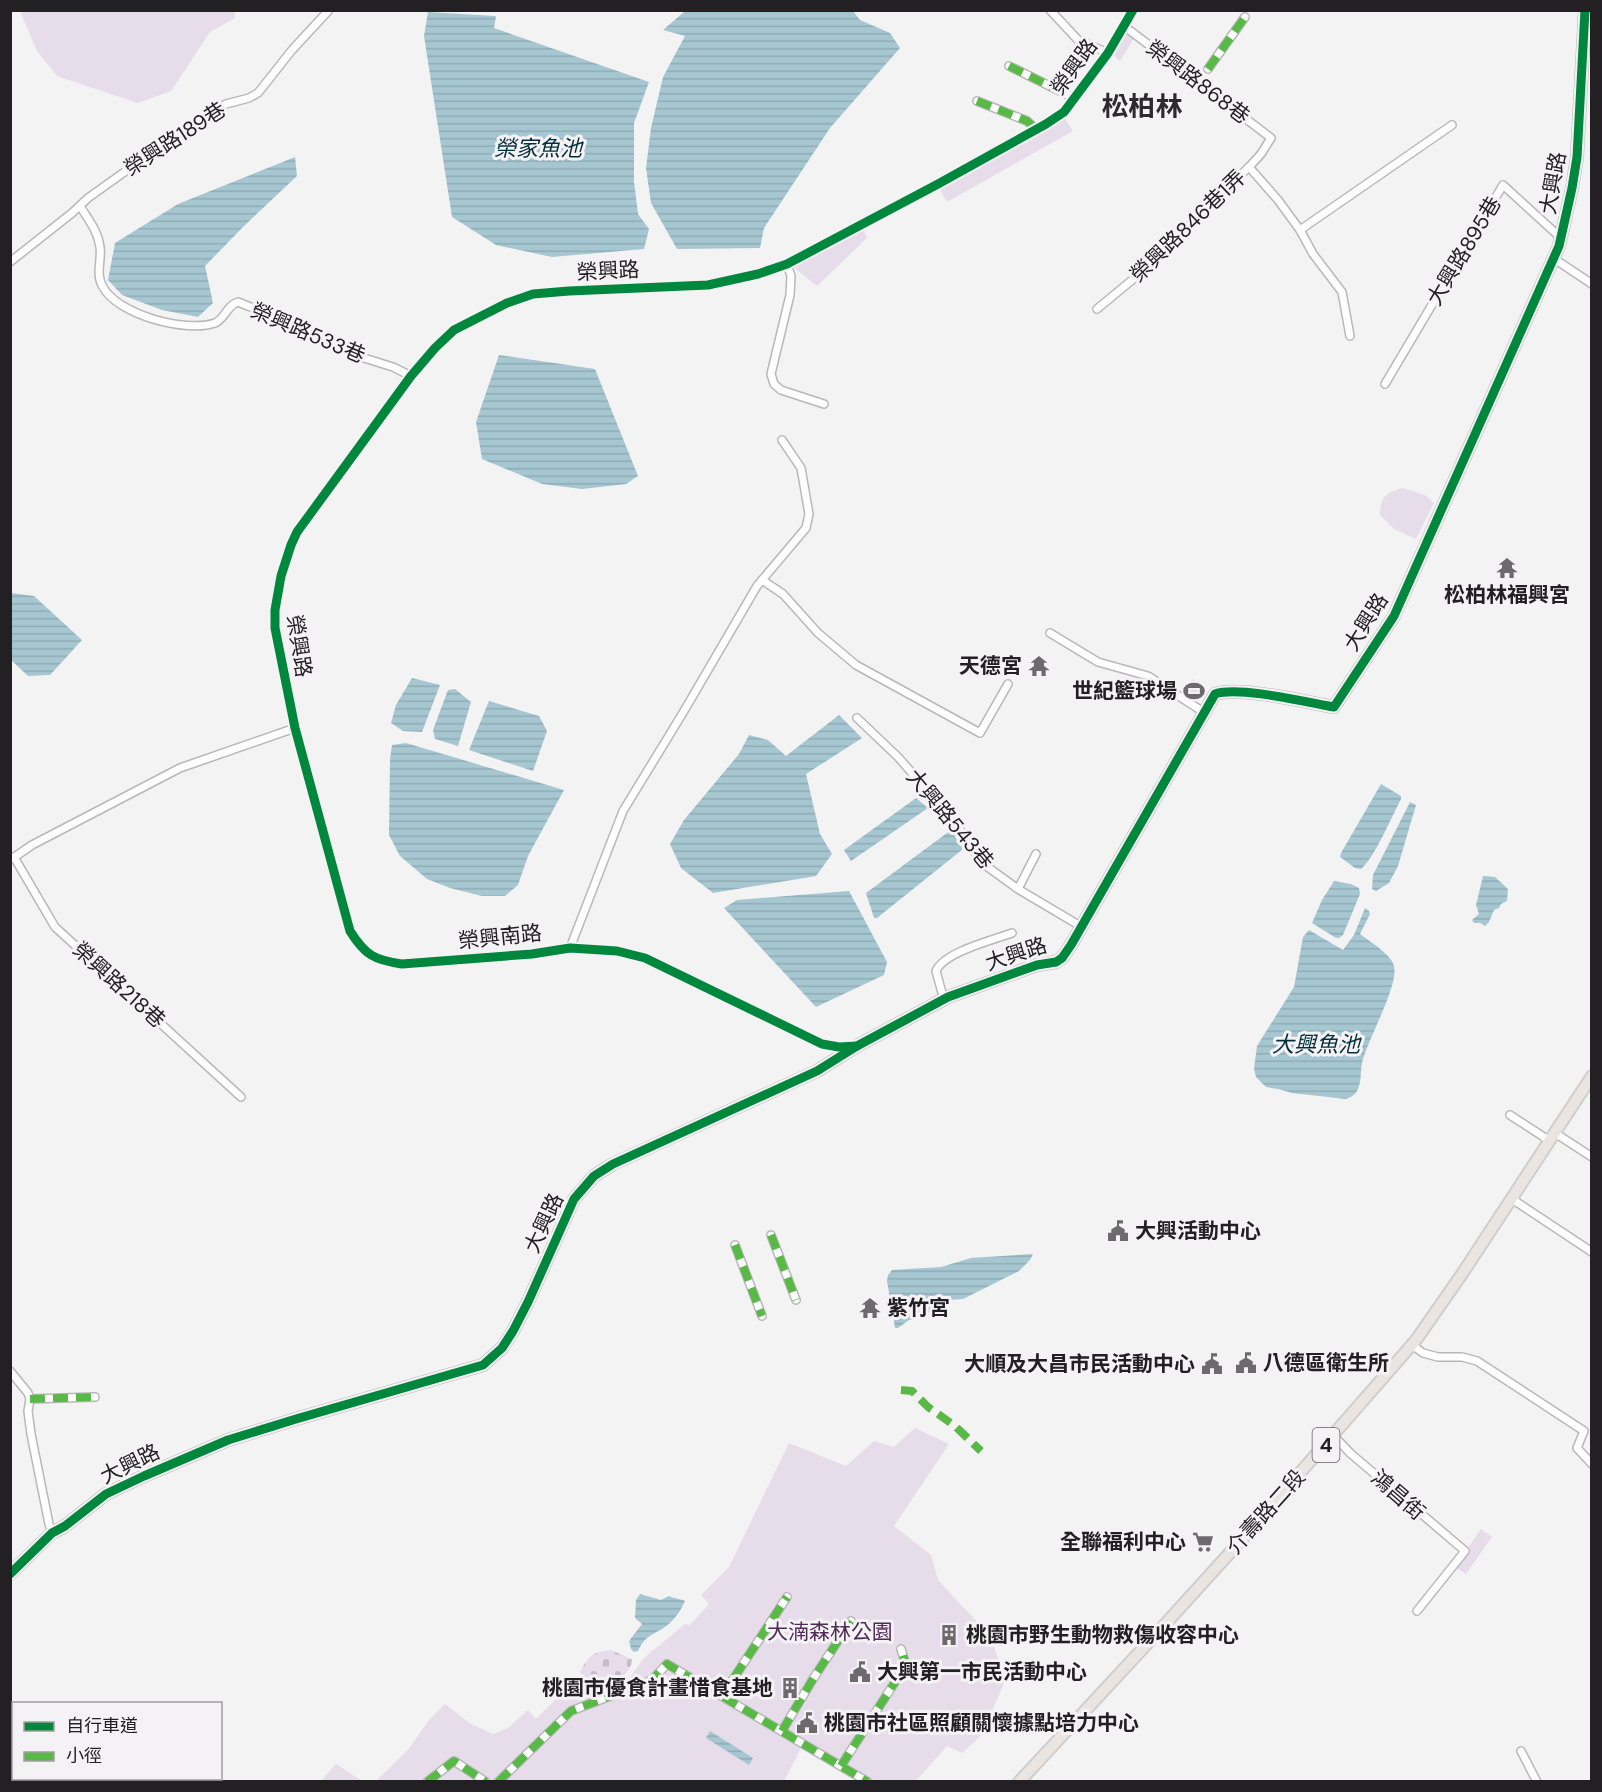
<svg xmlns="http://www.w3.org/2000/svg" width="1602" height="1792" viewBox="0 0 1602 1792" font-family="'DM Sans','Noto Sans TC',sans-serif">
<defs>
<pattern id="cemetery-stones" width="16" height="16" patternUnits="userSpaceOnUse" patternTransform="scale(1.5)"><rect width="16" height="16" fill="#e7dce9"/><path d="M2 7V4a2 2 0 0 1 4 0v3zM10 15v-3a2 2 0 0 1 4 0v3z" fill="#c6bcc8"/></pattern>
<pattern id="water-rules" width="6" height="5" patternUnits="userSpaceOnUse" patternTransform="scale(1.5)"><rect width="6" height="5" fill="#a6c7d1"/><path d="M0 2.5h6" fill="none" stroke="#8fabb3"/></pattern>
</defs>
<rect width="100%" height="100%" fill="#f4f3f4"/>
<path fill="url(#cemetery-stones)" d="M611,1650L632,1659L631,1666L624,1676H619L604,1685L583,1677L580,1672C588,1656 593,1652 611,1650Z"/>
<g fill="#e7dce9">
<polygon points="234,10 235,18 210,32 171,91 138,103 57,76 37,51 20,11"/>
<polygon points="1124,30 1134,38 1120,61 1111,53"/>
<polygon points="1064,117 1073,131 947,202 939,188"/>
<polygon points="862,228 867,238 817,286 791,265"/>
<path d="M1402,488L1425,495L1434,503L1416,539L1394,529L1380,515C1380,497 1386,493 1402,488Z"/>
<polygon points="1192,679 1205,687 1197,700 1194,701 1182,694"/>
<polygon points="915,1428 949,1444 894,1526 931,1555 938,1580 991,1637 1005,1681 981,1736 962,1753 947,1746 916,1781 856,1781 801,1748 784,1781 375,1782 408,1750 429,1720 445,1704 471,1724 493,1734 508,1728 528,1710 536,1719 574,1681 578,1684 584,1680 612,1689 630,1677 644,1658 685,1624 690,1625 709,1604 701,1595 729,1567 789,1443 846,1466 874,1441 894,1447"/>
<polygon points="1481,1529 1492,1537 1466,1574 1455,1567"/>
<polygon points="336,1764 362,1781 321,1781"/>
</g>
<g fill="url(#water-rules)">
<polygon points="685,11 853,11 860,20 890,33 900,48 830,128 764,228 760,248 677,249 651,203 646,168 651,128 663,77 685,36 663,30"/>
<polygon points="428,12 496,16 494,28 649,82 634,123 634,181 638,214 649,229 644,249 552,257 496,245 452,217 424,36"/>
<polygon points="295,157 297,176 244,226 205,266 213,303 198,317 162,310 122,295 108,280 115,243 178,204"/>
<polygon points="499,355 595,369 638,476 626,484 582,489 542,484 482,459 476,422"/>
<polygon points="11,593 34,596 82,640 50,675 28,676 11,660"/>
<polygon points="412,678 440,685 422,732 403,731 391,723 396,705"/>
<polygon points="455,689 471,702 458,746 435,739 433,730 448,690"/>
<polygon points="489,701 539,716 547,731 533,771 469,750"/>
<polygon points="839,715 862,738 806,774 820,834 832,854 816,876 713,893 681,868 670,844 684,820 739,754 749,735 768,740 786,756"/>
<polygon points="406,743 564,790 528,856 518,885 505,896 482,896 450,888 427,879 400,856 389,835 390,759 392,745"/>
<path d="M1381,784L1401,796V799C1392,816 1374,859 1361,869L1355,868L1340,857L1341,853Z"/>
<polygon points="916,798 928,808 851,861 844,850"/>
<polygon points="1410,802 1416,805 1398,866 1389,883 1376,891 1372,889 1373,875"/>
<polygon points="951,830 963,849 877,918 874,918 866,893"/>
<polygon points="1483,876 1495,877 1508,889 1507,901 1501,904 1499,908 1494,910 1489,922 1485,926 1480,923 1474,923 1472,920 1479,914 1476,905"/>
<polygon points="1334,881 1351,884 1359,888 1360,894 1343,935 1339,938 1336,938 1312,923 1322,900"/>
<polygon points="849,891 887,962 884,975 816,1007 724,908 737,900"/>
<path d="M1365,908L1369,911L1370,914L1360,934C1369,941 1392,955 1394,966C1399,986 1367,1040 1362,1063C1360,1072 1362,1082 1357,1091C1355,1095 1351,1097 1346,1099L1292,1093L1278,1089L1266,1087L1256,1077L1254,1069L1257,1046L1294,987L1303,937L1309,930L1343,950L1354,935Z"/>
<polygon points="1033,1254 1030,1260 1019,1271 963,1299 948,1300 939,1304 938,1308 926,1314 920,1313 915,1315 914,1320 909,1320 898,1328 895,1328 887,1281 888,1275 892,1270 941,1267 971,1258"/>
<path d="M640,1594L661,1600L669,1596C674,1599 679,1598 685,1601C682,1608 677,1616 671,1622C659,1634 646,1632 638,1651L634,1652L631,1649L629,1641L642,1624L635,1618L636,1600Z"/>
<polygon points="710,1731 753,1758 749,1765 706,1738"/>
</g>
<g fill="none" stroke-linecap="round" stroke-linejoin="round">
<defs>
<g id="street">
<polyline points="1050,10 1078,40 1108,53"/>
<polyline points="1009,66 1074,98"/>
<polyline points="1208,69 1245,17"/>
<polyline points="977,101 1027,121 1036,129"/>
<polyline points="1249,167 1278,200 1300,230 1313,254 1342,292 1350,336"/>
<path d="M80,206C88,219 98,231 100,247C102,260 95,274 103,287C118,315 186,333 215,323C225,319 227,305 238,302L283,320L315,336L364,358L393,367L411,376"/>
<polyline points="1300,230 1452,125"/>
<polyline points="1553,258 1592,284"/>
<polyline points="10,262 72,213 88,198 186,128 226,104 249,98 258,93 292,50 329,10"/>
<polyline points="787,264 791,276 790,295 771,374 774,384 781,390 824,404"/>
<polyline points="1097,309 1149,266 1208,206 1249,167 1261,154 1271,138 1124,26"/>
<polyline points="1385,384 1503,185 1561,238"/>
<polyline points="762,580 783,594 818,633 856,665 980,733 1008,684"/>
<polyline points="1050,633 1098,662 1148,676 1205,713"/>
<polyline points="857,718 898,757 954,821 982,863 1018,889 1082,927"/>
<polyline points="14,857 55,927 241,1097"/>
<polyline points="13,858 32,845 180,768 295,728"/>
<polyline points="1018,889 1036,854"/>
<polyline points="570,948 623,811 684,711 757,586 806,528 809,514 801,468 782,440"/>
<path d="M944,1000L936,971C944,952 993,940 1012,933"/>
<path d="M855,1046L839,1047L822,1044L645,958L617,951L570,948L532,954L402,964C374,960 365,955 350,931L295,728L275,628V610L281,576L291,545L297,532L411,376L435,348L454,330L507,303L533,294L569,291L708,285L758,274L787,264L938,184L1046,124L1064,112L1108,53L1133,10"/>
<polyline points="1510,1115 1550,1141"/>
<polyline points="1555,1133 1592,1157"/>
<polyline points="1512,1199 1592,1252"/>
<polyline points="771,1235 796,1300"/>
<polyline points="735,1245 762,1316"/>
<polyline points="1412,1345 1423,1353 1438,1357 1462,1357 1477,1361 1584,1431 1577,1448 1592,1464"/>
<polyline points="10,1371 28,1393 30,1399 28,1411 31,1434 49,1524 52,1533"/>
<polyline points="30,1399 95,1397"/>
<polyline points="1334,1436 1350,1453 1465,1551 1417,1611"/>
<polyline points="722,1696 787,1597"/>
<polyline points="782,1731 813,1679 851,1621"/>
<polyline points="1521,1751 1537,1782"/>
<polyline points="841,1766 906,1665 901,1649"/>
<polyline points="427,1782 454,1761 486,1782"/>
<polyline points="498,1782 571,1711 652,1680 667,1664 868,1782"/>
</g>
<path id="secondary" d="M10,1574L52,1533L65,1526L106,1494L144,1476L228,1440L296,1419L483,1365L502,1348L513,1331L528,1302L574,1199L594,1176L613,1164L817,1071L857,1046L948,997L1037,965L1056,962L1062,958L1071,945L1215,694C1239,686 1306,702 1334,707L1394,616L1559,246L1572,188L1577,157L1585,10"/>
<polyline id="primary" points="1019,1782 1159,1631 1236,1546 1416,1340 1462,1274 1592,1076"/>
</defs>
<use href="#street" stroke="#b9b8b9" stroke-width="10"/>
<use href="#secondary" stroke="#b9b8b9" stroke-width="14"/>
<use href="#primary" stroke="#cfcecf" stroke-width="14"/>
<use href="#street" stroke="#fdfdfd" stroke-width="7"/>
<use href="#secondary" stroke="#f3f0ee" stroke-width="10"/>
<use href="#primary" stroke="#eae5e0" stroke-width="10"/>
<g stroke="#58b947" stroke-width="8" stroke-dasharray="15 8" stroke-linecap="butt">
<polyline points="1009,66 1074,98"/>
<polyline points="1208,69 1245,17"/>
<polyline points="977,101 1027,121 1036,129"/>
<polyline points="771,1235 796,1300"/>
<polyline points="735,1245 762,1316"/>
<polyline points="901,1390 912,1391 928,1407 955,1426 981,1451"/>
<polyline points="30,1399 95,1397"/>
<polyline points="722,1696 787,1597"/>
<polyline points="782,1731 813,1679 851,1621"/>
<polyline points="841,1766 906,1665 901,1649"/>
<polyline points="427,1782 454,1761 486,1782"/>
<polyline points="498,1782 571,1711 652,1680 667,1664 868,1782"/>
</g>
<defs>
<g id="cycleway">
<path d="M857,1046L839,1047L822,1044L645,958L617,951L570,948L532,954L402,964C374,960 365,955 350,931L295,728L275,628V610L281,576L291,545L297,532L411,376L435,348L454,330L507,303L533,294L569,291L708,285L758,274L787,264L938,184L1046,124L1064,112L1108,53L1133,10"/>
<path d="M10,1574L52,1533L65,1526L106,1494L144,1476L228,1440L296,1419L483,1365L502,1348L513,1331L528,1302L574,1199L594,1176L613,1164L817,1071L857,1046L948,997L1037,965L1056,962L1062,958L1071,945L1215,694C1239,686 1306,702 1334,707L1394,616L1559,246L1572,188L1577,157L1585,10"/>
</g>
</defs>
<use href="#cycleway" stroke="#f5f2f5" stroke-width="13"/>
<use href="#cycleway" stroke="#00873e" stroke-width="9"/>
</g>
<defs>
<symbol id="temple-bare" viewBox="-9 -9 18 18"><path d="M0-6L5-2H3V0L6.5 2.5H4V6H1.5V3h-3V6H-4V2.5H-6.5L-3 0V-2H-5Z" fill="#6c6a6c" stroke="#f5f2f5" stroke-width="2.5" paint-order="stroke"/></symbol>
<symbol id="stadium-bare" viewBox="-9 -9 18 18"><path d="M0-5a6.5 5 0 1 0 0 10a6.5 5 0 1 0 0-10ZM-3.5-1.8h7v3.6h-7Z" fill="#6c6a6c" stroke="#f5f2f5" stroke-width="2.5" paint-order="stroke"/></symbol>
<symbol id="civic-bare" viewBox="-9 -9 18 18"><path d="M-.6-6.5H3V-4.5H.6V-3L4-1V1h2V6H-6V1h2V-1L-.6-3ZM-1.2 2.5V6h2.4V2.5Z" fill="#6c6a6c" stroke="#f5f2f5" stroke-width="2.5" paint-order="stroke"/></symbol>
<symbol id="supermarket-bare" viewBox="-9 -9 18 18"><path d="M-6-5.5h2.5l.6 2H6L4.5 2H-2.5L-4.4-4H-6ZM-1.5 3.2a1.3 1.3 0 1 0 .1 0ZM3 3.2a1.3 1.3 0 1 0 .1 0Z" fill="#6c6a6c" stroke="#f5f2f5" stroke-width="2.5" paint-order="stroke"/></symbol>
<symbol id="building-bare" viewBox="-9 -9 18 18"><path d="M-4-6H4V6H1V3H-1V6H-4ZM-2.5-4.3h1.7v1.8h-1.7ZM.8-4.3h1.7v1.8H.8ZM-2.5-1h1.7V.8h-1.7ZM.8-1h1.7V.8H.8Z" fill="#6c6a6c" stroke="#f5f2f5" stroke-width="2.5" paint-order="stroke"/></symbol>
</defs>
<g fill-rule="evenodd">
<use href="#temple-bare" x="1492" y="553" width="30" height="30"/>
<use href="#temple-bare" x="1024" y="651" width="30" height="30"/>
<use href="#stadium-bare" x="1179" y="676" width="30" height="30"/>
<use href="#civic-bare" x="1103" y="1216" width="30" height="30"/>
<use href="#temple-bare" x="855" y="1293" width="30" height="30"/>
<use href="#civic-bare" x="1231" y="1348" width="30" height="30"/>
<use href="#civic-bare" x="1197" y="1349" width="30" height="30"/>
<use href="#supermarket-bare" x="1188" y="1527" width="30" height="30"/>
<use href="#building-bare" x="934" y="1620" width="30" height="30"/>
<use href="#civic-bare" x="845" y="1657" width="30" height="30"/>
<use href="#building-bare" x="775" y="1673" width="30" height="30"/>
<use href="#civic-bare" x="792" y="1708" width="30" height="30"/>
</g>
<g text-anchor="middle" stroke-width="6" stroke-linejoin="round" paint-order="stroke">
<rect fill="#f5f2f5" stroke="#615f61" stroke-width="1.5" x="1312.5" y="1428" width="27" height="34" rx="4.5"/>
<g font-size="20" font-weight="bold" fill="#222022">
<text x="1326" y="1452">4</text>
</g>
<g font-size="21" fill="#222022" stroke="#f5f2f5">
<text transform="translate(1074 67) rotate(-54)" y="7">榮興路</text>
<text transform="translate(1198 82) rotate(37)" y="7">榮興路868巷</text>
<text transform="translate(175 139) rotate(-33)" y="7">榮興路189巷</text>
<text transform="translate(1553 183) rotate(-80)" y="7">大興路</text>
<text transform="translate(1188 226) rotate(-44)" y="7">榮興路846巷1弄</text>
<text transform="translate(1464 251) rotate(-59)" y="7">大興路895巷</text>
<text transform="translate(608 271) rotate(-3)" y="7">榮興路</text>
<text transform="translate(308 333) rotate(23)" y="7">榮興路533巷</text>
<text transform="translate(1366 622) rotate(-58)" y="7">大興路</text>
<text transform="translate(299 646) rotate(81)" y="7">榮興路</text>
<text transform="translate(950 819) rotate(50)" y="7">大興路543巷</text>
<text transform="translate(500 937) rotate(-6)" y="7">榮興南路</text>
<text transform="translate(1016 954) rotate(-18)" y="7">大興路</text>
<text transform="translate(119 985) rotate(42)" y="7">榮興路218巷</text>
<text transform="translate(544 1223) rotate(-65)" y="7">大興路</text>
<text transform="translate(130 1464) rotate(-26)" y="7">大興路</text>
<text transform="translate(1398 1495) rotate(41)" y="7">鴻昌街</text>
<text transform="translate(1266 1512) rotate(-48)" y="7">介壽路二段</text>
</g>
<g font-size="21" font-weight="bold" fill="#222022" stroke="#f5f2f5" text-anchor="start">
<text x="1507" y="602" text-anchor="middle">松柏林福興宮</text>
<text x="1022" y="673" text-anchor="end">天德宮</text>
<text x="1177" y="698" text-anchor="end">世紀籃球場</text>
<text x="1135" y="1238">大興活動中心</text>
<text x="887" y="1315">紫竹宮</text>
<text x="1263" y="1370">八德區衛生所</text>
<text x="1195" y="1371" text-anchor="end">大順及大昌市民活動中心</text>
<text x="1186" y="1549" text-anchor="end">全聯福利中心</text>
<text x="966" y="1642">桃園市野生動物救傷收容中心</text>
<text x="877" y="1679">大興第一市民活動中心</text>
<text x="773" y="1695" text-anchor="end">桃園市優食計畫惜食基地</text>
<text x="824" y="1730">桃園市社區照顧關懷據點培力中心</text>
</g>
<g font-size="21" fill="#4f2a55" stroke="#f5f2f5">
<text x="830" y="1639">大湳森林公園</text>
</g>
<g font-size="22" font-style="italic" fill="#002f39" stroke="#f5f2f5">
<text x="538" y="156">榮家魚池</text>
<text x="1316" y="1052">大興魚池</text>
</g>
<g font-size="27" font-weight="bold" fill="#2d2a2d" stroke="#f5f2f5">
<text x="1142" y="116">松柏林</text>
</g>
</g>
<rect width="1602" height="1792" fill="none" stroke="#222022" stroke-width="24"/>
<rect x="12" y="1702" width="210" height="78" fill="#f5f2f5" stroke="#a19ea1" stroke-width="1.5"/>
<rect x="24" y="1722" width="30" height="9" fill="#00873e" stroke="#a19ea1" stroke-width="1.5"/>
<text x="66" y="1732" font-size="18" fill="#222022">自行車道</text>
<rect x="24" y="1752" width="30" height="9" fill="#58b947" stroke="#a19ea1" stroke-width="1.5"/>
<text x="66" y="1762" font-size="18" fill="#222022">小徑</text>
</svg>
